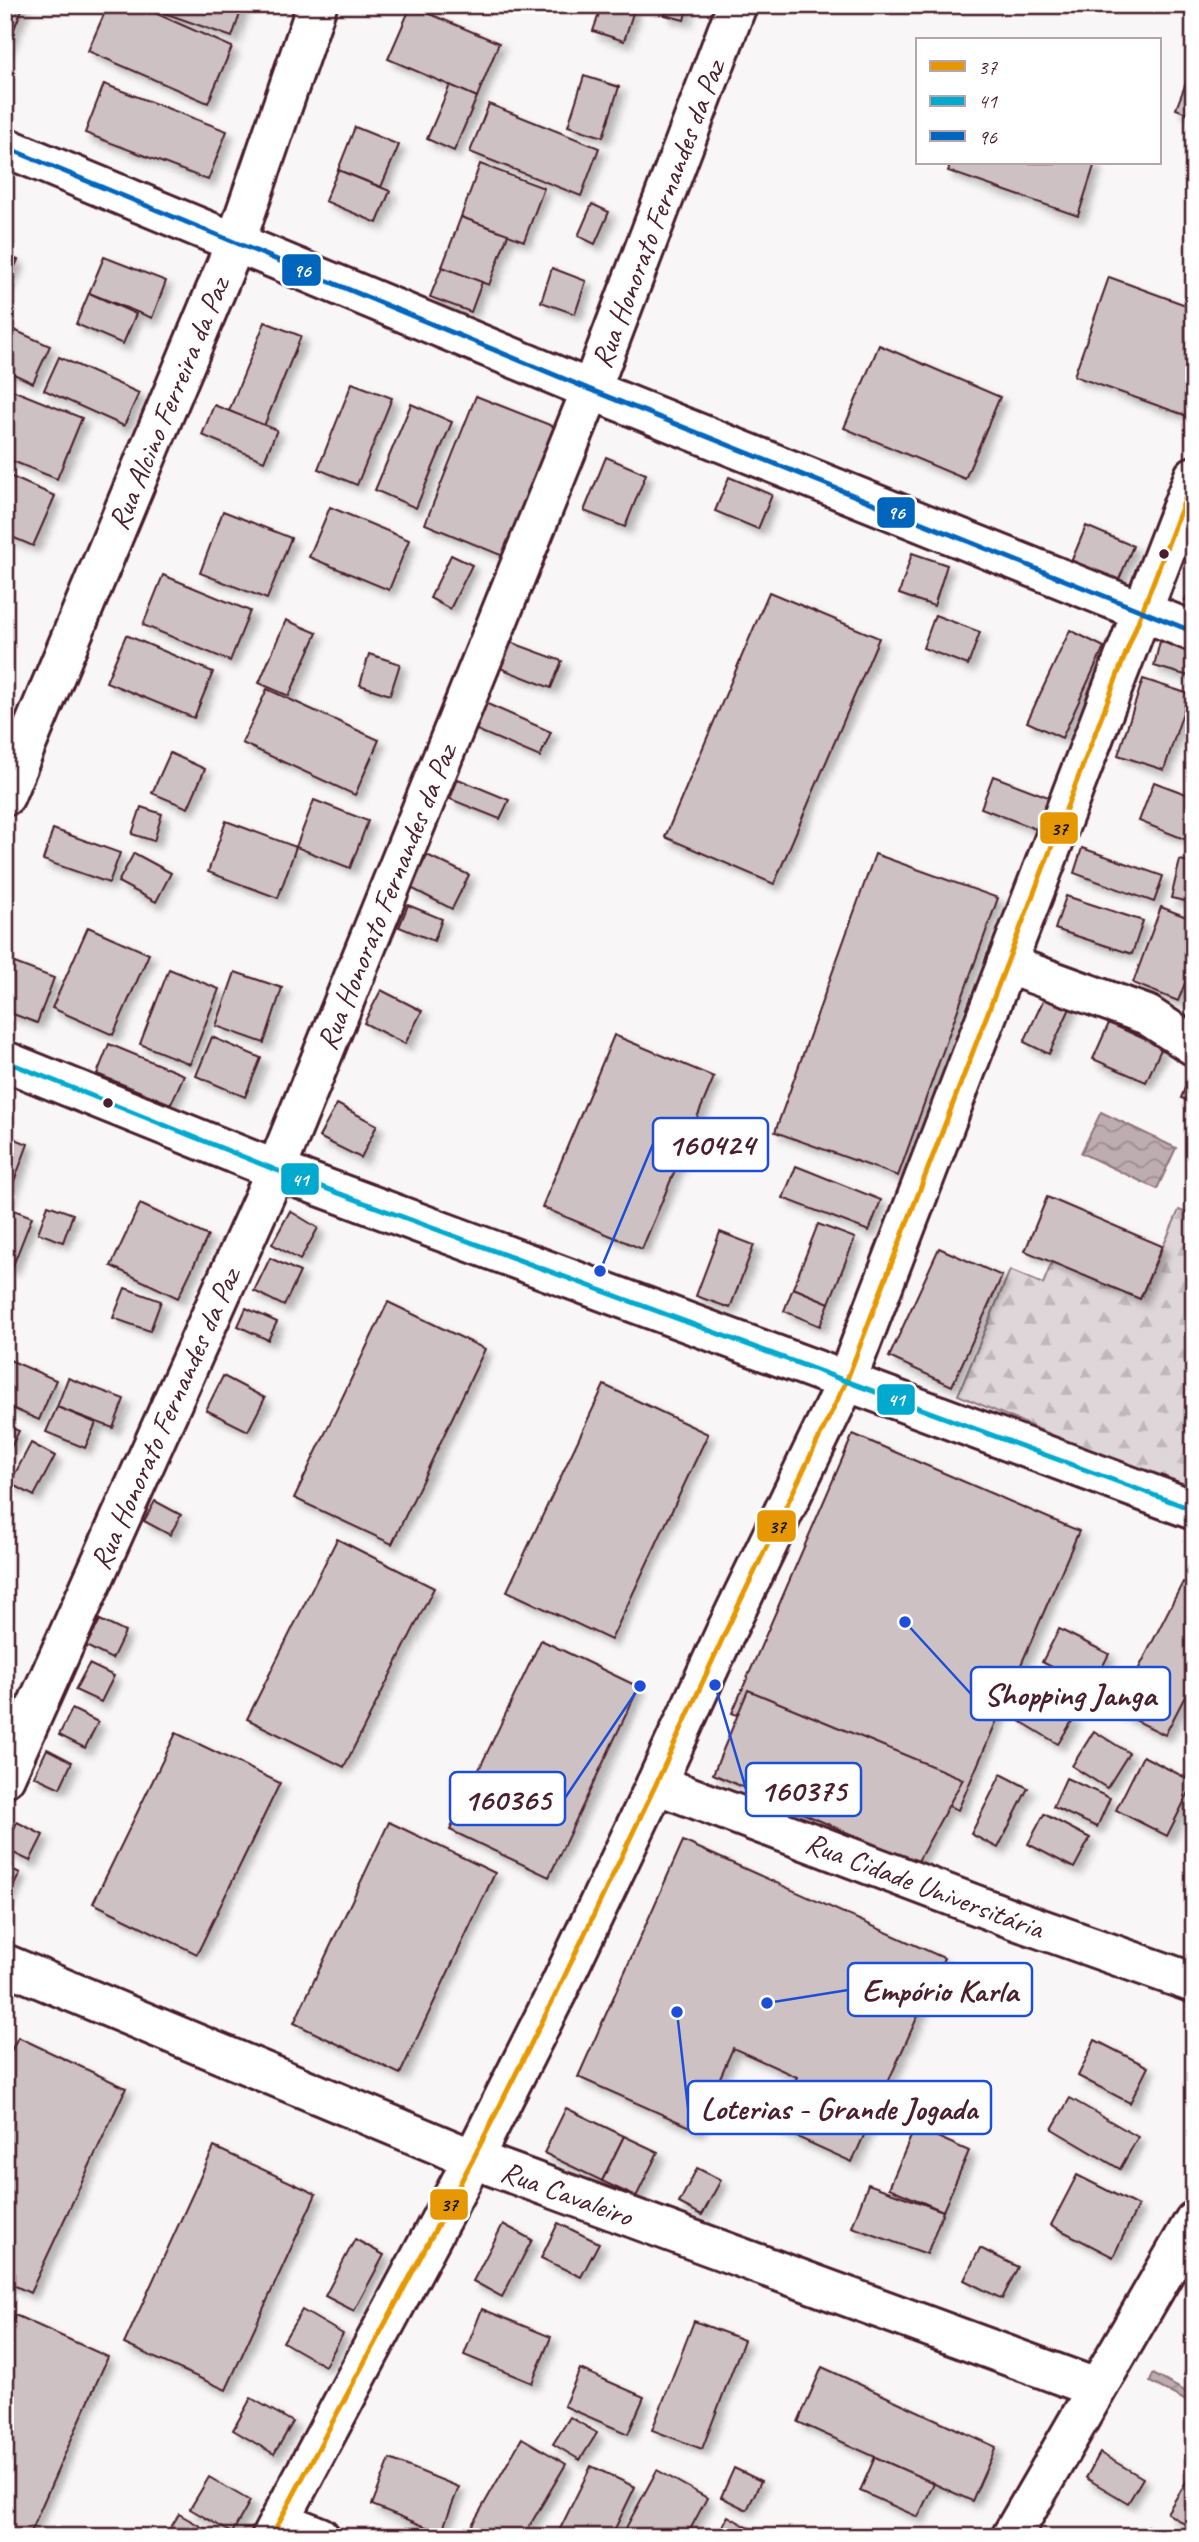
<svg xmlns="http://www.w3.org/2000/svg" width="1199" height="2542" viewBox="0 0 1199 2542" font-family="Caveat,sans-serif">
<defs>
<pattern id="forest-firs" width="22" height="20" patternUnits="userSpaceOnUse" patternTransform="scale(1.75)"><rect width="22" height="20" fill="#ded6d9"/><path d="M5 1l3.5 6h-7zM16 11l3.5 6h-7z" fill="#c0b7ba"/></pattern>
<pattern id="water-waves" width="16" height="10" patternUnits="userSpaceOnUse" patternTransform="scale(1.75)"><rect width="16" height="10" fill="#bdadb0"/><path d="M0 5q4-4 8 0t8 0" fill="none" stroke="#9c8c8f"/></pattern>
<filter id="shadow"><feDropShadow dx="6" dy="6" stdDeviation="3.5" flood-color="#0004"/></filter>
</defs>
<rect width="100%" height="100%" fill="#f8f6f7"/>
<filter id="ink" filterUnits="userSpaceOnUse"><feTurbulence type="fractalNoise" baseFrequency=".0143" numOctaves="2"/><feDisplacementMap in="SourceGraphic" scale="14" xChannelSelector="R" yChannelSelector="G"/><feConvolveMatrix kernelMatrix="1 2 1 2 8 2 1 2 1" color-interpolation-filters="sRGB"/></filter>
<g filter="url(#ink)">
<polygon fill="url(#forest-firs)" stroke="#947a82" stroke-width="2" points="1179,1210 1194,1216 1194,1495 958,1395 1010,1270 1043,1284 1052,1262 1140,1299"/>
<g fill="url(#water-waves)" stroke="#8f747b" stroke-width="2">
<polygon points="1101,1112 1176,1148 1157,1189 1081,1153"/>
<polygon points="1153,2374 1194,2396 1194,2405 1150,2382"/>
</g>
<g fill="#cdc1c4" stroke="#4a1f2b" stroke-width="2" filter="url(#shadow)">
<polygon points="5,5 24,5 5,50"/>
<polygon points="108,5 137,5 232,47 208,103 88,51"/>
<polygon points="142,5 243,5 232,37"/>
<polygon points="602,5 619,5 634,10 624,41 593,31"/>
<polygon points="668,5 688,5 684,20 665,15"/>
<polygon points="411,6 499,43 477,97 388,59"/>
<polygon points="1194,62 1194,116 1176,109"/>
<polygon points="584,76 619,87 603,137 568,126"/>
<polygon points="104,84 227,131 208,180 85,133"/>
<polygon points="450,85 477,97 454,151 427,139"/>
<polygon points="489,104 599,148 581,196 470,152"/>
<polygon points="355,127 399,145 381,187 338,170"/>
<polygon points="951,163 1095,163 1078,216 948,171"/>
<polygon points="480,164 544,188 524,241 461,217"/>
<polygon points="338,170 390,191 377,223 325,201"/>
<polygon points="592,204 609,212 595,244 578,236"/>
<polygon points="461,217 508,234 489,285 442,267"/>
<polygon points="5,255 18,260 5,287"/>
<polygon points="104,257 166,281 152,318 89,293"/>
<polygon points="442,267 482,282 471,312 430,297"/>
<polygon points="552,268 586,281 575,314 541,302"/>
<polygon points="1109,277 1194,308 1193,418 1074,376"/>
<polygon points="89,293 136,314 123,344 76,324"/>
<polygon points="265,322 301,336 264,426 229,411"/>
<polygon points="5,326 50,346 33,383 5,370"/>
<polygon points="879,345 1000,397 965,479 844,428"/>
<polygon points="59,357 139,393 124,426 44,390"/>
<polygon points="352,383 392,398 357,485 318,469"/>
<polygon points="5,387 82,418 57,479 5,458"/>
<polygon points="476,396 555,427 503,556 425,524"/>
<polygon points="411,404 452,422 416,508 375,490"/>
<polygon points="214,405 277,430 264,461 202,435"/>
<polygon points="606,457 646,474 625,527 584,511"/>
<polygon points="5,474 55,496 33,546 5,534"/>
<polygon points="729,477 772,495 758,529 715,511"/>
<polygon points="330,507 409,540 389,590 309,557"/>
<polygon points="223,511 291,538 267,599 200,573"/>
<polygon points="1086,526 1133,546 1118,582 1071,562"/>
<polygon points="912,553 947,565 934,606 899,594"/>
<polygon points="451,555 472,565 450,609 430,598"/>
<polygon points="163,575 250,611 230,661 143,625"/>
<polygon points="1194,576 1194,603 1185,600"/>
<polygon points="769,592 879,638 774,884 665,837"/>
<polygon points="935,615 980,632 968,665 923,648"/>
<polygon points="286,620 317,633 289,696 259,683"/>
<polygon points="1070,630 1104,647 1062,738 1027,722"/>
<polygon points="1162,633 1194,642 1192,677 1154,666"/>
<polygon points="126,635 213,672 194,718 106,682"/>
<polygon points="510,642 562,661 551,688 500,668"/>
<polygon points="369,654 400,664 390,695 360,685"/>
<polygon points="1143,679 1189,694 1164,770 1118,755"/>
<polygon points="267,689 379,740 355,795 242,743"/>
<polygon points="483,702 551,732 540,757 472,728"/>
<polygon points="170,753 205,769 188,808 152,793"/>
<polygon points="993,776 1051,798 1038,830 981,808"/>
<polygon points="458,779 509,800 500,819 450,799"/>
<polygon points="1154,782 1194,797 1194,843 1139,821"/>
<polygon points="314,800 368,821 350,868 296,847"/>
<polygon points="141,807 162,814 154,841 132,834"/>
<polygon points="226,821 296,847 278,898 208,872"/>
<polygon points="53,829 120,853 109,883 43,860"/>
<polygon points="1082,848 1163,876 1154,902 1074,873"/>
<polygon points="134,853 171,873 156,902 118,882"/>
<polygon points="875,854 998,898 898,1176 775,1132"/>
<polygon points="427,855 469,875 452,909 411,888"/>
<polygon points="1180,860 1194,863 1194,903 1171,898"/>
<polygon points="1066,896 1143,921 1132,954 1055,929"/>
<polygon points="408,905 442,919 434,941 399,927"/>
<polygon points="1161,907 1194,920 1194,960 1178,1001 1133,983"/>
<polygon points="88,927 149,954 113,1035 52,1008"/>
<polygon points="12,962 54,978 37,1023 5,1011 5,978"/>
<polygon points="169,969 219,989 190,1064 140,1044"/>
<polygon points="235,972 282,988 264,1043 216,1026"/>
<polygon points="381,990 422,1011 405,1044 364,1023"/>
<polygon points="1047,992 1072,1004 1049,1054 1024,1042"/>
<polygon points="1109,1023 1162,1047 1146,1082 1093,1059"/>
<polygon points="614,1035 714,1077 642,1249 542,1207"/>
<polygon points="212,1037 261,1058 245,1097 196,1076"/>
<polygon points="109,1044 184,1075 171,1104 97,1074"/>
<polygon points="1193,1068 1194,1069 1194,1103 1181,1098"/>
<polygon points="337,1104 377,1125 361,1158 319,1137"/>
<polygon points="5,1135 28,1144 5,1205"/>
<polygon points="796,1166 881,1200 869,1231 783,1198"/>
<polygon points="1047,1197 1162,1246 1140,1299 1025,1251"/>
<polygon points="140,1204 208,1236 178,1298 111,1266"/>
<polygon points="48,1205 73,1214 63,1242 38,1233"/>
<polygon points="6,1207 32,1217 12,1268 5,1265"/>
<polygon points="290,1211 318,1228 300,1260 272,1244"/>
<polygon points="818,1224 855,1238 829,1303 793,1288"/>
<polygon points="720,1232 754,1245 730,1308 696,1296"/>
<polygon points="939,1248 1002,1276 952,1386 889,1357"/>
<polygon points="270,1258 300,1272 284,1306 254,1291"/>
<polygon points="125,1288 161,1301 150,1331 113,1318"/>
<polygon points="793,1288 829,1303 820,1326 784,1311"/>
<polygon points="388,1302 485,1349 392,1544 294,1498"/>
<polygon points="246,1308 277,1322 268,1340 238,1326"/>
<polygon points="5,1358 56,1380 39,1420 5,1405"/>
<polygon points="223,1376 265,1398 248,1431 206,1410"/>
<polygon points="68,1378 124,1399 113,1428 57,1407"/>
<polygon points="604,1385 708,1434 611,1640 507,1591"/>
<polygon points="57,1407 96,1423 85,1448 46,1432"/>
<polygon points="5,1425 19,1431 5,1459"/>
<polygon points="853,1434 1079,1531 958,1810 732,1713"/>
<polygon points="31,1443 55,1456 34,1496 10,1483"/>
<polygon points="155,1501 181,1515 170,1535 144,1521"/>
<polygon points="337,1539 434,1588 344,1767 247,1719"/>
<polygon points="1183,1582 1194,1588 1194,1679 1165,1735 1117,1711"/>
<polygon points="100,1620 125,1632 112,1659 86,1646"/>
<polygon points="1059,1629 1109,1654 1092,1687 1042,1662"/>
<polygon points="541,1640 639,1687 549,1877 450,1830"/>
<polygon points="89,1664 114,1676 101,1702 75,1690"/>
<polygon points="748,1690 963,1779 917,1863 713,1774"/>
<polygon points="1037,1695 1074,1718 1058,1744 1020,1721"/>
<polygon points="72,1709 98,1722 85,1748 59,1735"/>
<polygon points="1094,1731 1129,1753 1107,1788 1072,1766"/>
<polygon points="176,1733 280,1783 197,1954 93,1903"/>
<polygon points="47,1749 72,1762 60,1788 34,1776"/>
<polygon points="1143,1756 1194,1782 1167,1836 1116,1810"/>
<polygon points="1001,1774 1028,1788 998,1848 971,1834"/>
<polygon points="1066,1778 1110,1798 1097,1827 1053,1807"/>
<polygon points="1044,1814 1090,1838 1074,1868 1028,1844"/>
<polygon points="17,1822 43,1835 30,1861 5,1849"/>
<polygon points="389,1822 495,1873 400,2074 294,2023"/>
<polygon points="683,1841 944,1958 852,2162 775,2127 797,2077 733,2048 697,2130 578,2077"/>
<polygon points="5,1866 20,1873 7,1899 5,1899"/>
<polygon points="18,2037 126,2088 30,2293 5,2281 5,2063"/>
<polygon points="1095,2040 1148,2067 1130,2103 1078,2076"/>
<polygon points="1070,2098 1138,2137 1120,2169 1052,2129"/>
<polygon points="566,2108 624,2136 602,2181 544,2153"/>
<polygon points="915,2127 969,2151 943,2211 889,2188"/>
<polygon points="624,2136 658,2152 636,2197 602,2181"/>
<polygon points="214,2147 316,2194 226,2390 124,2344"/>
<polygon points="697,2168 721,2180 702,2215 679,2203"/>
<polygon points="1077,2175 1138,2206 1113,2257 1051,2225"/>
<polygon points="868,2184 943,2211 927,2254 852,2227"/>
<polygon points="558,2223 599,2243 581,2277 541,2258"/>
<polygon points="503,2224 532,2240 502,2297 473,2281"/>
<polygon points="355,2239 384,2255 354,2311 325,2296"/>
<polygon points="980,2248 1018,2267 1002,2299 964,2280"/>
<polygon points="482,2309 551,2337 532,2383 464,2355"/>
<polygon points="302,2310 343,2334 325,2366 283,2342"/>
<polygon points="15,2315 108,2357 28,2537 5,2537 5,2337"/>
<polygon points="694,2321 744,2340 702,2449 652,2430"/>
<polygon points="1194,2357 1194,2381 1184,2375"/>
<polygon points="822,2367 996,2447 972,2501 798,2422"/>
<polygon points="580,2369 644,2397 628,2434 564,2406"/>
<polygon points="251,2398 293,2422 274,2454 233,2430"/>
<polygon points="570,2417 597,2433 580,2460 553,2444"/>
<polygon points="522,2438 566,2464 523,2537 465,2537"/>
<polygon points="1100,2453 1143,2478 1128,2503 1086,2478"/>
<polygon points="875,2457 934,2483 918,2517 860,2491"/>
<polygon points="390,2459 459,2487 441,2533 372,2505"/>
<polygon points="591,2466 635,2487 611,2537 556,2537"/>
<polygon points="734,2468 761,2481 747,2510 721,2497"/>
<polygon points="1194,2469 1194,2530 1167,2513"/>
<polygon points="657,2470 707,2498 686,2537 621,2537"/>
<polygon points="209,2477 250,2501 232,2533 190,2509"/>
<polygon points="179,2514 219,2537 165,2537"/>
<polygon points="728,2516 761,2535 760,2537 717,2537"/>
<polygon points="1148,2526 1167,2537 1141,2537"/>
</g>
<g fill="none" stroke-linecap="round" stroke-linejoin="round">
<defs>
<g id="minor">
<polyline points="5,147 591,390 1194,632"/>
<path id="s1" d="M5,796L235,244L317,5"/>
<polyline points="1006,964 1147,1015 1194,1046"/>
<polyline points="5,1061 276,1170 1194,1510"/>
<path id="s2" d="M656,1784L1013,1919L1194,1983"/>
<path id="s3" d="M5,1964L473,2159L1096,2388"/>
<polyline points="280,2521 320,2537"/>
<polyline points="1011,2537 1194,2221"/>
</g>
<g id="secondary">
<path id="s4" d="M5,1777L276,1170L591,390L737,5"/>
<polyline points="271,2537 473,2159 558,1990 656,1784 726,1631 846,1382 1194,476"/>
</g>
</defs>
<use href="#minor" stroke="#4a1f2b" stroke-width="44"/>
<use href="#secondary" stroke="#4a1f2b" stroke-width="44"/>
<use href="#minor" stroke="#fff" stroke-width="38"/>
<use href="#secondary" stroke="#fff" stroke-width="38"/>
<defs>
<polyline id="bus-1" points="271,2537 473,2159 558,1990 656,1784 726,1631 846,1382 1194,476"/>
<polyline id="bus-2" points="5,1061 276,1170 1194,1510"/>
<polyline id="bus-3" points="5,147 591,390 1194,632"/>
</defs>
<use href="#bus-1" stroke="#fff" stroke-width="10"/>
<use href="#bus-2" stroke="#fff" stroke-width="10"/>
<use href="#bus-3" stroke="#fff" stroke-width="10"/>
<use href="#bus-1" stroke="#e69804" stroke-width="5"/>
<use href="#bus-2" stroke="#00a9ce" stroke-width="5"/>
<use href="#bus-3" stroke="#0065bd" stroke-width="5"/>
</g>
</g>
<g fill="#4a1f2b" stroke="#fff" stroke-width="2.5">
<circle cx="1164" cy="554" r="6"/>
<circle cx="108" cy="1103" r="6"/>
</g>
<g text-anchor="middle" stroke-width="6" stroke-linejoin="round" paint-order="stroke">
<g font-size="30" fill="#4a1f2b" stroke="#fff">
<text dy="10" stroke="none"><textPath href="#s4" startOffset="1694">Rua Honorato Fernandes da Paz</textPath></text>
<text dy="10" stroke="none"><textPath href="#s1" startOffset="425">Rua Alcino Ferreira da Paz</textPath></text>
<text dy="10" stroke="none"><textPath href="#s4" startOffset="959">Rua Honorato Fernandes da Paz</textPath></text>
<text dy="10" stroke="none"><textPath href="#s4" startOffset="392">Rua Honorato Fernandes da Paz</textPath></text>
<text dy="10" stroke="none"><textPath href="#s2" startOffset="287">Rua Cidade Universitária</textPath></text>
<text dy="10" stroke="none"><textPath href="#s3" startOffset="607">Rua Cavaleiro</textPath></text>
</g>
</g>
<path fill="none" stroke="#1d4ed8" stroke-width="2.5" d="M600 1271L653 1144M905 1622L971 1694M715 1685L746 1789M640 1686L565 1798M767 2003L848 1990M677 2012L688 2108"/>
<g fill="#1d4ed8" stroke="#fff" stroke-width="2.5">
<circle cx="600" cy="1271" r="7"/>
<circle cx="905" cy="1622" r="7"/>
<circle cx="715" cy="1685" r="7"/>
<circle cx="640" cy="1686" r="7"/>
<circle cx="767" cy="2003" r="7"/>
<circle cx="677" cy="2012" r="7"/>
</g>
<g fill="#fff" stroke="#1d4ed8" stroke-width="2.5">
<rect x="653" y="1118" width="115" height="53" rx="7"/>
<rect x="971" y="1667" width="199" height="53" rx="7"/>
<rect x="746" y="1763" width="115" height="53" rx="7"/>
<rect x="450" y="1772" width="115" height="53" rx="7"/>
<rect x="848" y="1963" width="184" height="53" rx="7"/>
<rect x="688" y="2081" width="303" height="53" rx="7"/>
</g>
<g font-size="32" text-anchor="middle" font-weight="bold" fill="#4a1f2b">
<text x="711" y="1155">160424</text>
<text x="1070" y="1705">Shopping Janga</text>
<text x="803" y="1801">160375</text>
<text x="507" y="1810">160365</text>
<text x="940" y="2001">Empório Karla</text>
<text x="839" y="2119">Loterias - Grande Jogada</text>
</g>
<g stroke="#fff" stroke-width="2.5">
<rect x="281" y="253" width="41" height="34" rx="7" fill="#0065bd"/>
<rect x="876" y="496" width="40" height="33" rx="7" fill="#0065bd"/>
<rect x="1039" y="811" width="40" height="34" rx="7" fill="#e69804"/>
<rect x="280" y="1162" width="40" height="34" rx="7" fill="#00a9ce"/>
<rect x="876" y="1383" width="40" height="33" rx="7" fill="#00a9ce"/>
<rect x="756" y="1509" width="41" height="34" rx="7" fill="#e69804"/>
<rect x="429" y="2188" width="40" height="33" rx="7" fill="#e69804"/>
</g>
<g font-size="19" text-anchor="middle" font-weight="bold" fill="#fff">
<text x="302" y="277">96</text>
<text x="896" y="519">96</text>
<text x="300" y="1186">41</text>
<text x="896" y="1406">41</text>
</g>
<g font-size="19" text-anchor="middle" font-weight="bold" fill="#111">
<text x="1059" y="835">37</text>
<text x="777" y="1533">37</text>
<text x="449" y="2211">37</text>
</g>
<rect width="1199" height="2542" fill="none" stroke="#fff" stroke-width="28"/>
<rect x="14" y="14" width="1171" height="2514" fill="none" stroke="#4a1f2b" stroke-width="2.5" filter="url(#ink)"/>
<rect x="916" y="38" width="245" height="126" fill="#ffffff" stroke="#b7a5aa" stroke-width="2"/>
<rect x="930" y="61" width="35" height="10" fill="#e69804" stroke="#b7a5aa" stroke-width="2"/>
<text x="978" y="74" font-size="21" fill="#4a1f2b">37</text>
<rect x="930" y="96" width="35" height="10" fill="#00a9ce" stroke="#b7a5aa" stroke-width="2"/>
<text x="978" y="108" font-size="21" fill="#4a1f2b">41</text>
<rect x="930" y="131" width="35" height="10" fill="#0065bd" stroke="#b7a5aa" stroke-width="2"/>
<text x="978" y="144" font-size="21" fill="#4a1f2b">96</text>
</svg>
